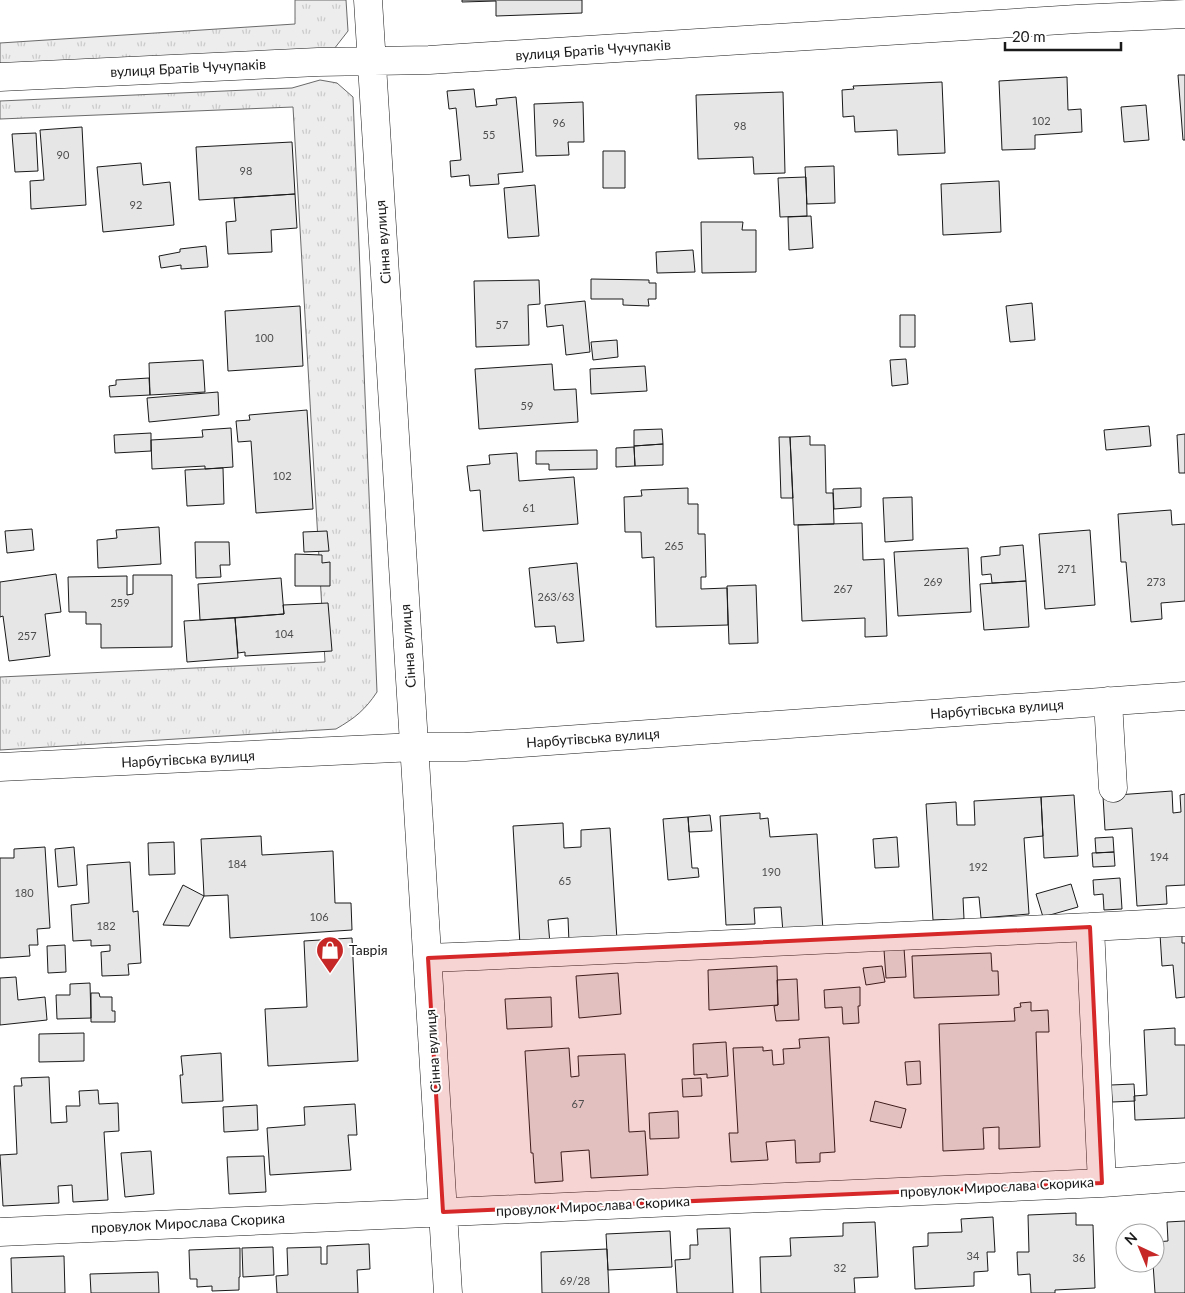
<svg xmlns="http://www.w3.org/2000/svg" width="1185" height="1293" viewBox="0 0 1185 1293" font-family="Lato,sans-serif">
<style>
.grass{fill:url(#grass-tufts);stroke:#6a6a6a}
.building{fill:#e6e6e6;stroke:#1a1a1a}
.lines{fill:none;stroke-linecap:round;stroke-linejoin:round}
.minor-casing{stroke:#1a1a1a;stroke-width:29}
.minor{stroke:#fff;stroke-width:28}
.marked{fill:#d62828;fill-opacity:0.2;stroke:#d62828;stroke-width:4;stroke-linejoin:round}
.labels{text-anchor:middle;stroke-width:4;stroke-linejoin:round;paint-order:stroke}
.number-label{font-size:11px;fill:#4d4d4d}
.street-label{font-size:14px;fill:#1a1a1a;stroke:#fff}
.poi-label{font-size:14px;fill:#1a1a1a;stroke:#fff;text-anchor:start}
</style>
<defs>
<pattern id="grass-tufts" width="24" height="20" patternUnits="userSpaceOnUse" patternTransform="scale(1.25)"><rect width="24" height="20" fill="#ededed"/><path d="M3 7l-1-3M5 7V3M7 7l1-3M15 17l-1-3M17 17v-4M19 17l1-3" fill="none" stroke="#cbcbcb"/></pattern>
</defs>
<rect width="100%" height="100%" fill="#fff"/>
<path class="grass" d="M295,0H346L348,31L334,49L0,66V43L295,24Z
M320,80L337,83L353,97L377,692C365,710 355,718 336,729L0,750V677L325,662L293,107L0,119V101L292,88Z"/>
<path class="building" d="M462,0H582V13L496,16V1L462,2Z
M1178,75H1185V140H1183Z
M1067,77L1068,110L1081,109L1082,132L1035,135V149L1002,150L999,81Z
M942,82L945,153L898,155L897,130L855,132L854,116L843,117L842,90L854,89L853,86Z
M474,89L476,107L497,105L496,99L516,97L523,172L498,174L499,184L470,186L469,175L451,177L450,161L461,160L456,108L449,109L447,91Z
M783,92L785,173L754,174L753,157L698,159L696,95Z
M583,102L584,142H568L569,155L536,156L534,104Z
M1146,105L1149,140L1124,142L1121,107Z
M82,127L86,205L31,209L30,181L44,180L40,130Z
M36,133L38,171L15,172L12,134Z
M292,142L295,194L199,200L196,147Z
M603,151H625V188H603Z
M141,163L143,185L170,182L174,225L103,232L97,167Z
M834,166L835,203L807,204L805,167Z
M806,177L807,216L780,217L778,178Z
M999,181L1001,232L943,235L941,184Z
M535,185L539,236L508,238L504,188Z
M295,194L297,228L271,230L272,252L228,254L226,222L236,221L234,198Z
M811,216L813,248L789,250L788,217Z
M701,222H743L742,230H756V272L702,273Z
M206,246L208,267L181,269V265L161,268L159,256L180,252V249Z
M693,250L695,272L657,273L656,252Z
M591,279L649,280V283H656V299H648L649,306L623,305V299H591Z
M539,280L540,304L528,305L529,345L476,347L474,281Z
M585,301L590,352L566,355L563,325L547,327L545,305Z
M1032,303L1035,340L1010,342L1006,306Z
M300,306L303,366L228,371L225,311Z
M900,315H915V347H900Z
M617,340L618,357L593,360L591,342Z
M906,359L908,384L892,386L890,360Z
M203,360L205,392L150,395L149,363Z
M552,364L554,390L576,389L578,422L479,429L475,369Z
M645,366L647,391L591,394L590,369Z
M149,378L150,395L110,397L109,386L116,385V380Z
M218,392L219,415L149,422L147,398Z
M307,410L313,509L256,513L251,441L238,442L236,421L250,420L249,415Z
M1149,426L1151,446L1106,450L1104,430Z
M231,428L233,467L205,469V466L152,469L151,440L203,437L202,430Z
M662,429L663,444L634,446V430Z
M151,433V451L115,453L114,435Z
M1185,434V473H1179L1177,435Z
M810,436V445H825L826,493H833L834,524L794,525L790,437Z
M779,437H790L793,498H781Z
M663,444V465L635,466L634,446Z
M634,447L635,466L616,467V448Z
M597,450V469L549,470V464H536V451Z
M517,453L519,481L574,477L578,524L483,531L480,490L470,491L467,466L490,464L489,455Z
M223,468L224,504L187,506L185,470Z
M688,488V504H698V534H705L706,577H701V589L727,588L728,625L656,627L654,557L642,558L641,532H625L624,497L642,496L641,490Z
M861,488V507L834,509L833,489Z
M912,497L913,540L885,542L883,498Z
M1171,510L1172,525L1185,524V601L1161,603L1162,619L1131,622L1126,562H1121L1118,514Z
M862,523L863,560L884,559L887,636L865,637V618L802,621L798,525Z
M159,527L161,564L98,568L97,540L117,538L116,530Z
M32,529L34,550L7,553L5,531Z
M1090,530L1095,605L1045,609L1039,534Z
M327,531L329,551L304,552L303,532Z
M195,542H229L230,565H220L221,577L196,578Z
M1023,545L1026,581L992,583L991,574L982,575L981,557L1000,555V547Z
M968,548L971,612L898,616L894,552Z
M295,554L322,555V563L330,562V586H295Z
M577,563L584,641L557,643L555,626L535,627L529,568Z
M56,574L61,612L45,614L50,656L9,661L3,616L0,617V582Z
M133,575H172V647L101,648V624H86V612H69L68,577L127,576V595L133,594Z
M281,578L284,614L200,620L198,584Z
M1026,581L1029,627L984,630L980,584Z
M756,585L758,643L729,644L727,586Z
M328,603L332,651L245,656V652L238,653L235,618L284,614L283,605Z
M235,618L238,658L187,662L184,621Z
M1172,791L1173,813L1181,812L1180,795L1185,794V885L1166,886L1167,904L1137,906L1132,828L1105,830L1103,796Z
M1074,795L1078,856L1044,858L1041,797Z
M1041,797L1043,836L1024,838L1029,914L981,918L979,897L963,898L964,919L933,920L926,804L956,802L957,825H975L974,801Z
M760,813V819L768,818L770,837L817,834L823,931L783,933L781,907L754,908L755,924L726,925L720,816Z
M710,815L712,831L689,832L688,817Z
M688,817L692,868H698L699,877L668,880L663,819Z
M563,823L564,848L581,847V830L610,828L617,940L569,943L568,918L548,920L550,944L520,945L513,826Z
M261,836L262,855L333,851L335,903H351L352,930L230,938L228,895L204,896L201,839Z
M897,837L899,867L875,868L873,839Z
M1113,837L1114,852L1096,853L1095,838Z
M174,842L175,874L149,875L148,843Z
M45,847L50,928L37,929L38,945H29L30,956L0,958V858H14V849Z
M74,847L77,885L58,887L55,849Z
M1114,852L1115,866L1093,867L1092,853Z
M130,862L133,912L138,911L141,963L128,964L129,975L102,976L101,952L110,951V945L91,946V940L73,941L71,905L89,903L87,865Z
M1120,878L1122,909L1104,910L1103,894L1094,895L1093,880Z
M1071,884L1078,907L1043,917L1036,894Z
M183,885L204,896L189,926L163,925Z
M1182,933V943H1185V997L1176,998L1173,965L1162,966L1160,934Z
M352,938L358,1061L268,1066L265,1009L307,1007L304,941Z
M65,945L66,972L48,973L47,946Z
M904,948L906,977L886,978L884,950Z
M991,953L992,971H998L999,995L914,998L912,956Z
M777,966L778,1005L709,1010L708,970Z
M882,966L885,982L866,985L863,968Z
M618,973L621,1014L579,1018L576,976Z
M16,977L18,1000L45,997L47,1020L0,1025V978Z
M797,979L799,1020L776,1021L774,1006L778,1005L777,980Z
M90,983L91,1018L57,1019L56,995H70V984Z
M860,987V1006H858L859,1023L843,1024L842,1007L825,1008L824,990Z
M91,993H99L100,997H112V1011H115V1022H91Z
M551,997L552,1027L507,1029L505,999Z
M1031,1002V1011L1048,1010L1049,1032H1036L1040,1147L999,1149V1127L983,1128L984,1149L943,1151L939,1024L1015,1021L1014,1008L1021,1007L1020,1003Z
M1175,1028V1045H1185V1118L1135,1120L1134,1096L1147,1095L1144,1030Z
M84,1033V1061L39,1062V1034Z
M829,1037L835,1152L820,1153V1162L796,1163L795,1140L766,1142L768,1160L731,1162L729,1133H738L733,1048L763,1047V1051L772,1050L773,1065L784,1064L783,1049L800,1048L799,1039Z
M726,1042L728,1076L707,1078V1074L694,1075L693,1044Z
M569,1048L571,1077L579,1076L578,1056L625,1054L629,1132L645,1131L648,1175L591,1178L589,1150L561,1152L563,1181L535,1183L533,1153H531L525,1051Z
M221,1053L223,1101L182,1103L180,1075H183L181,1056Z
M920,1061L921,1084L907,1085L905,1062Z
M49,1077L51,1123L67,1122L66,1106H80L79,1091L98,1090L99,1104L118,1103L119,1131L104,1132L108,1200L73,1202L72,1185L58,1186L59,1203L3,1206L0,1155L17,1154L14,1086H22L21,1078Z
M701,1078L702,1096L683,1097L682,1079Z
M1134,1084L1135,1101L1112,1102L1111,1085Z
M875,1101L906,1109L901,1128L870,1121Z
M355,1104L357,1135H348L351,1170L270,1175L267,1128L305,1125L304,1107Z
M257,1105L258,1130L224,1132L223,1107Z
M678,1111L679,1138L650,1139L649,1113Z
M151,1151L154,1194L125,1197L121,1153Z
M264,1156L266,1192L229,1194L227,1157Z
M1076,1213V1225H1093L1095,1288L1055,1290V1293H1031L1030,1274L1018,1275L1017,1252H1029L1028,1215Z
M993,1217L995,1252H987L988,1271L974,1272V1286L915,1289L913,1247L928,1246V1233L962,1232L961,1219Z
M1185,1221V1293H1155L1153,1263H1155V1242L1168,1241L1167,1222Z
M875,1222L878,1277L854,1278L855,1293H761L760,1257L791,1256L790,1238L843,1236V1223Z
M730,1228L733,1293H677L675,1260L690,1259V1245H698L697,1229Z
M670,1231L672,1267L608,1270L606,1234Z
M369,1244L370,1269L357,1270L358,1293H277L276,1276L288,1275L287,1248L321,1247V1264H327V1246Z
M273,1247L274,1275L243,1277L242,1248Z
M240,1248V1277H239V1290L212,1291V1286L197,1287V1279H190L189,1250Z
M607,1249L609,1293H542L541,1252Z
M64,1256L65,1293H12L11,1258Z
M158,1272L159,1293H91L90,1274Z"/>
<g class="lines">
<g class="minor-casing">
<path id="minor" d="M368,0L448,1293
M0,77L318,62L429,60L1077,19L1185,14
M1108,701L1113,788
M0,767L415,747H465L1185,696
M1090,927L1185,922
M428,958L478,956L1090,927L1102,1183
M0,1232L1102,1183L1185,1177"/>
</g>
<use href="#minor" class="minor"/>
</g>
<path class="marked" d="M1090,927L1102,1183L443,1212L428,958Z"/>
<defs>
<g id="shop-pin" transform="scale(1.4375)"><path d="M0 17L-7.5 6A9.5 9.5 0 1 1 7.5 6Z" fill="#c62828" stroke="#fff"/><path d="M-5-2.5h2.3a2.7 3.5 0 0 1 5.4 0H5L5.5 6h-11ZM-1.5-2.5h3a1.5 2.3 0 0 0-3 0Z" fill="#fff"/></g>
</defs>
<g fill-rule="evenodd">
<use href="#shop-pin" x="330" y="950"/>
</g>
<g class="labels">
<g class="number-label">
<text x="1041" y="125">102</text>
<text x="559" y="127">96</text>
<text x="740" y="130">98</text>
<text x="489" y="139">55</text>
<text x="63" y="159">90</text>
<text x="246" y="175">98</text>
<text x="136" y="209">92</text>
<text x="502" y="329">57</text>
<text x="264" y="342">100</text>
<text x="527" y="410">59</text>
<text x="282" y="480">102</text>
<text x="529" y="512">61</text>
<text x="674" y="550">265</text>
<text x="1067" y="573">271</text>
<text x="933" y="586">269</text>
<text x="1156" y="586">273</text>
<text x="843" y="593">267</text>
<text x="556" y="601">263/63</text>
<text x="120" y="607">259</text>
<text x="284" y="638">104</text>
<text x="27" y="640">257</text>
<text x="1159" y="861">194</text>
<text x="237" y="868">184</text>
<text x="978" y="871">192</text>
<text x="771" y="876">190</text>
<text x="565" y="885">65</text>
<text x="24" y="897">180</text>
<text x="319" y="921">106</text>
<text x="106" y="930">182</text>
<text x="578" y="1108">67</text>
<text x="973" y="1260">34</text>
<text x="1079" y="1262">36</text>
<text x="840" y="1272">32</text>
<text x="575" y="1285">69/28</text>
</g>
<g class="street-label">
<text transform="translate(593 50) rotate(-4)" y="5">вулиця Братів Чучупаків</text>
<text transform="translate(188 68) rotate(-3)" y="5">вулиця Братів Чучупаків</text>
<text transform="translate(383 242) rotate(-94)" y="5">Сінна вулиця</text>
<text transform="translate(408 646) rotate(-94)" y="5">Сінна вулиця</text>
<text transform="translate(997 709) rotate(-4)" y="5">Нарбутівська вулиця</text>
<text transform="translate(593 738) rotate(-4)" y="5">Нарбутівська вулиця</text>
<text transform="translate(188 759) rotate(-3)" y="5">Нарбутівська вулиця</text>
<text transform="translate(433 1051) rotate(-94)" y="5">Сінна вулиця</text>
<text transform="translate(997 1187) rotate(-3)" y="5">провулок Мирослава Скорика</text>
<text transform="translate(593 1206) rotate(-3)" y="5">провулок Мирослава Скорика</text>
<text transform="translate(188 1223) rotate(-3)" y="5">провулок Мирослава Скорика</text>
</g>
<g class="poi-label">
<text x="349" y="955">Таврія</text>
</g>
</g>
<g transform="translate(1140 1248) rotate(316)"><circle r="24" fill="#ffffff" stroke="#a3a3a3"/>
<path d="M0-4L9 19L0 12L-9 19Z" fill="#c62828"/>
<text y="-8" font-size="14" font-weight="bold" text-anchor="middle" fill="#1a1a1a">N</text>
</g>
<path d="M1005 42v8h116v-8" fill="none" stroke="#1a1a1a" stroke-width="2.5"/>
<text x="1012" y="42" font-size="15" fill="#1a1a1a" stroke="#ffffff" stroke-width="4" paint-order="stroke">20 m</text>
</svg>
